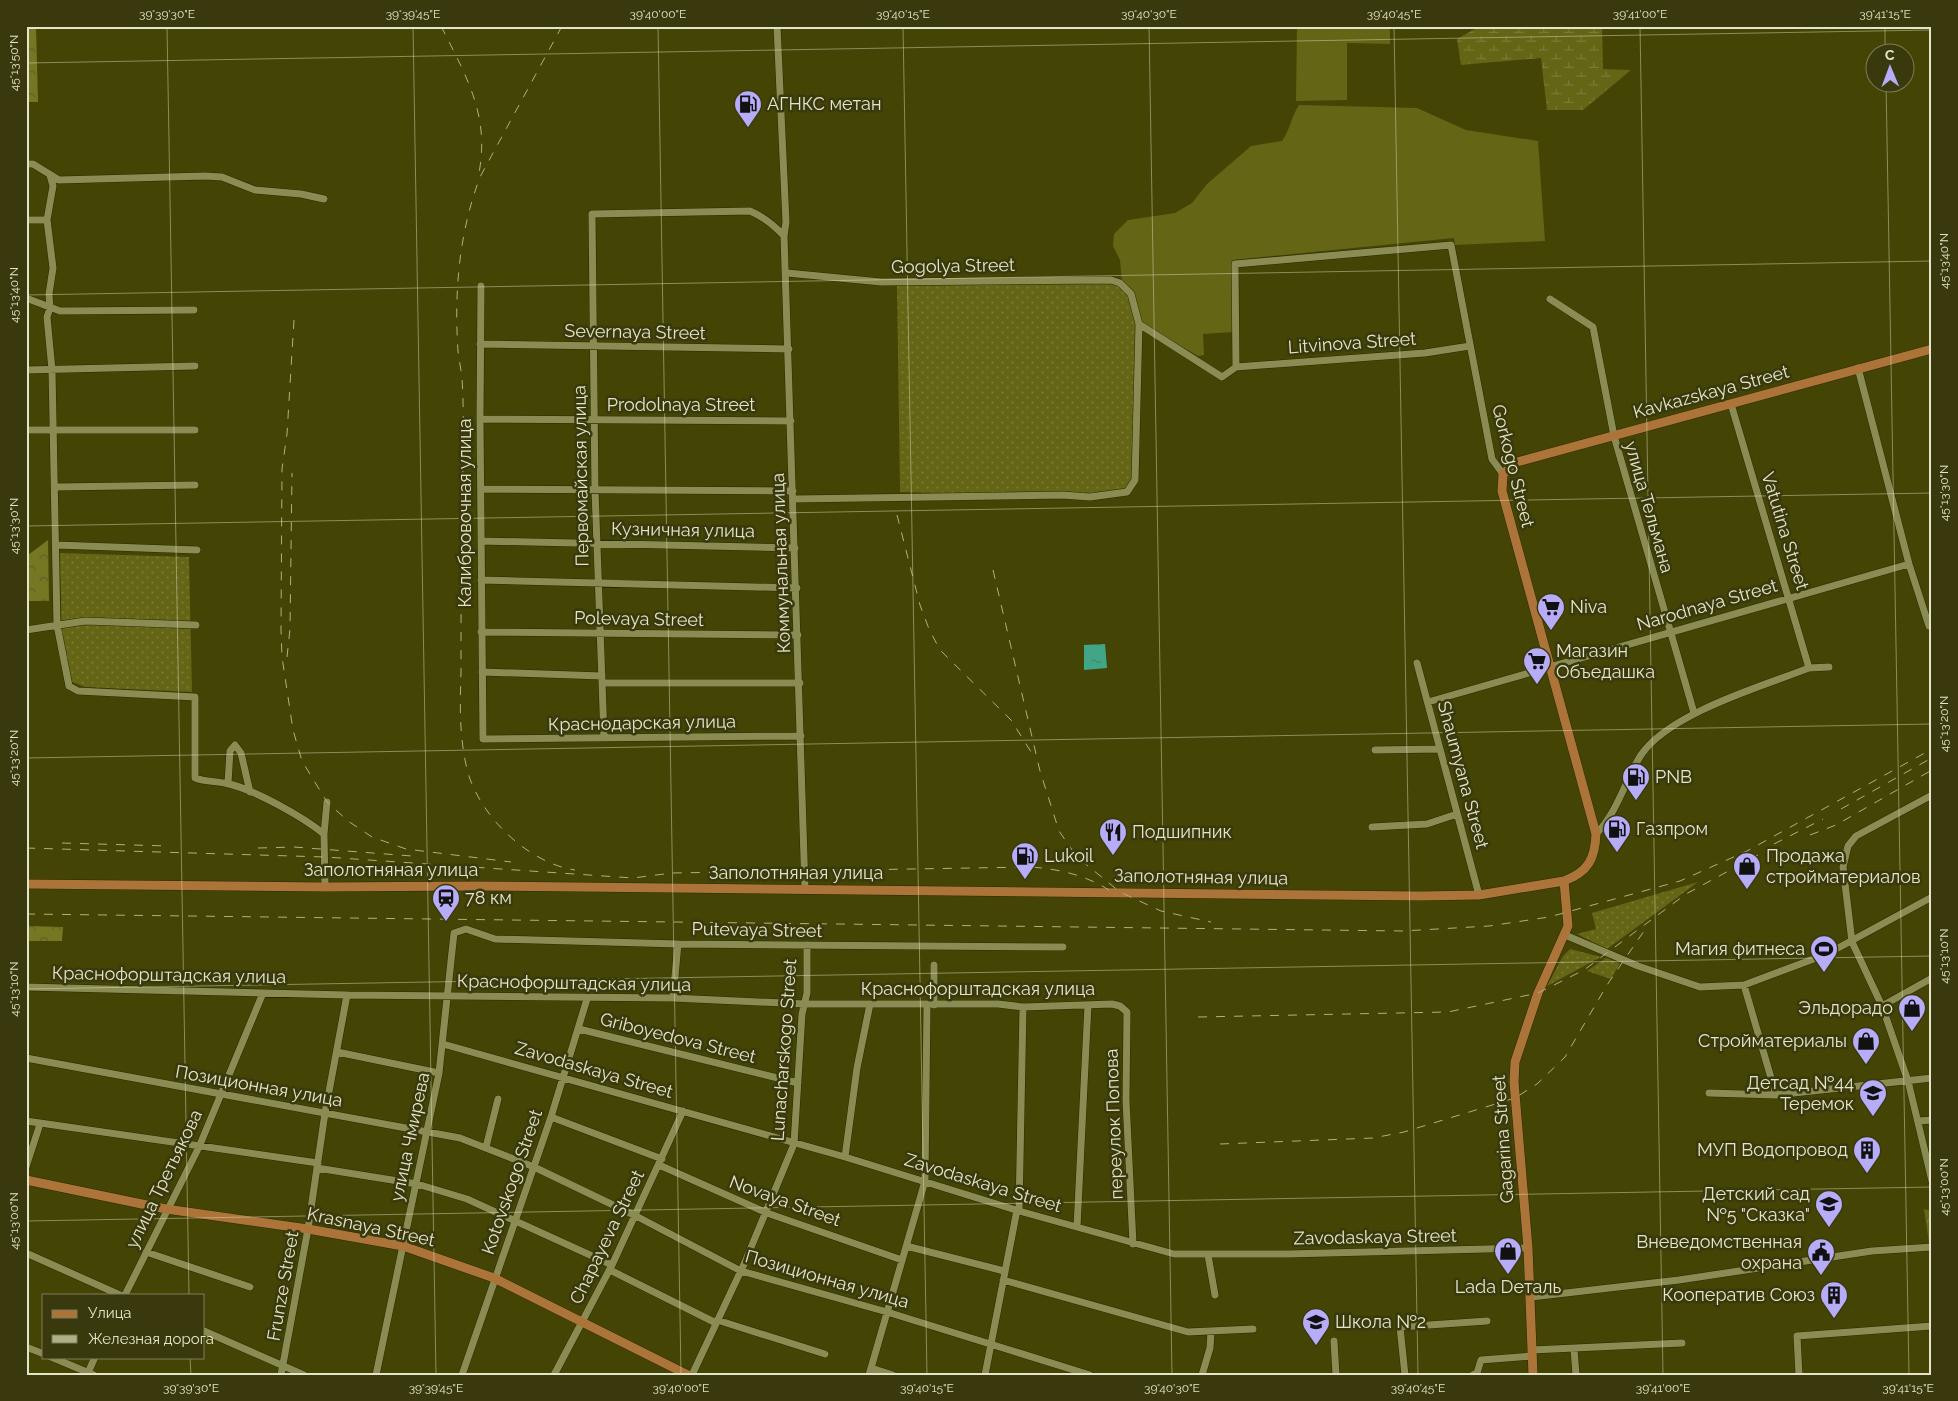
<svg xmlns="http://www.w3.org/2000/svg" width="1958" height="1401" viewBox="0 0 1958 1401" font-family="Raleway,sans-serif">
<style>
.grass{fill:url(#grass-dots)}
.forest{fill:url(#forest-crowns)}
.wetland{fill:url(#wetland-marsh)}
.park{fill:url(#park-crowns)}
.garden{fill:#646515}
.water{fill:url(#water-ripples)}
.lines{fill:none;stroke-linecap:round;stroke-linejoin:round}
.minor-casing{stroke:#2a2a00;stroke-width:8}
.major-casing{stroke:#2a2a00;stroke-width:10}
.minor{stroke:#8b8c53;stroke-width:7}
.major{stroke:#ac7439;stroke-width:9}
.rail{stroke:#afaf87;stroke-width:1;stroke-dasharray:9 9;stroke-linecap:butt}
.ticks{fill:none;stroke:#e4e5c8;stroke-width:1;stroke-opacity:0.45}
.labels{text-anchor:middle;stroke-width:5;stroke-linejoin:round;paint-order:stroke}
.poi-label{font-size:18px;fill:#e4e5c8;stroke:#39390d;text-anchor:start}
.street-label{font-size:18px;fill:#e4e5c8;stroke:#39390d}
.neatline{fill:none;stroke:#e4e5c8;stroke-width:2}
.ticks-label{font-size:12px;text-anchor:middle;fill:#e4e5c8}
</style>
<defs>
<pattern id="grass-dots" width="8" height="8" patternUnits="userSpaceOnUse" patternTransform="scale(1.25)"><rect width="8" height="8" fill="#646515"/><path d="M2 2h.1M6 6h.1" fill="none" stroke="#7a7b36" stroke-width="1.8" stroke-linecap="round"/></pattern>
<pattern id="forest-crowns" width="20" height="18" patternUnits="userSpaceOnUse" patternTransform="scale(1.25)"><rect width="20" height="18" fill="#767722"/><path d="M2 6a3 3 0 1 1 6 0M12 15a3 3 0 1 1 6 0" fill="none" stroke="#60602e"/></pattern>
<pattern id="wetland-marsh" width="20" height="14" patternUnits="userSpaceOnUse" patternTransform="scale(1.25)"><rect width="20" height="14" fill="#646515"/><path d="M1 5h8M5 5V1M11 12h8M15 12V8" fill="none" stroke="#7a7b36"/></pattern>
<pattern id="park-crowns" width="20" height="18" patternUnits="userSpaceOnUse" patternTransform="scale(1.25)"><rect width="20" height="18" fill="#646515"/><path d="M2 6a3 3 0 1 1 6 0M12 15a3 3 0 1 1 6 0" fill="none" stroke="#7a7b36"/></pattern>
<pattern id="water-ripples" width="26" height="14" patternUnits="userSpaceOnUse" patternTransform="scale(1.25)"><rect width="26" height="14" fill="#40a687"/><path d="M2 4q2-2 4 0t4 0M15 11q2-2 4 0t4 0" fill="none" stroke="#418970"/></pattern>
</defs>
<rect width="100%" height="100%" fill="#444405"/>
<path class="grass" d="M1111,280L1131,294L1136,310L1135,480L1127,492L1062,495L900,492L897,285Z
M60,553L189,557L192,692L85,687L70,681L62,644Z
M1698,882L1607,949L1577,934L1596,929L1592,913Z
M1570,949L1601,957L1547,986L1563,956Z
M1606,958L1620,963L1611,979L1587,971Z"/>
<path class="forest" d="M26,26H36L38,102H26Z
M48,540L49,601H29L28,555Z
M26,926L63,927L62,941H26Z"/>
<path class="wetland" d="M1480,26H1602L1603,69L1631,70L1583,110H1547L1541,58L1461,65L1457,39Z"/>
<path class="park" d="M1924,1209L1932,1211V1243H1929Z"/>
<path class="garden" d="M1297,26H1390V44L1347,43V100L1296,101Z
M1299,105L1417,108L1466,130L1538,141L1545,241L1455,245L1454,238L1233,260V332L1203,334L1204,355L1198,356L1137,321V309L1122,283L1120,260L1113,246L1114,234L1128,220L1175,213L1192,203L1207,184L1251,146L1282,141C1290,130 1291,117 1299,105Z"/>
<path class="water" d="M1105,644L1107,668L1084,670V645Z"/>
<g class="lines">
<g class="minor-casing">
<path id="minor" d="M777,26L786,222L784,236L805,889
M26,164H33L59,180L205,176L222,177L255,190L301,194L324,199
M50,175L53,186L47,220L53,268L49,294L50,308L47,317L52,370L57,625L69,686L78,691L195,697V778C206,782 217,781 229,784C255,790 303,817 324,834L325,887
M26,220H47
M787,273L881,282L1111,280L1120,283L1131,294L1139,324L1135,480L1127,492L1090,497L1062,495L794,499
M481,286L480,419L483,739L801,736
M26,298L60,311L194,310
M1550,299L1593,327L1614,436L1694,713
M1139,324L1222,377L1236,367
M480,344L789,349
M1236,367L1235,264L1451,245L1492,459L1503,474
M1236,367L1425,353L1470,346
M1858,368L1909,564L1929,626L1932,625
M26,370L195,366
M1731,404L1809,668
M480,419L791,421
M26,430H195
M56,487L195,485
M481,489L793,491
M481,541L795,548
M56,545L197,550
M481,580L797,588
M26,630L85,621L196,625
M481,632L798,635
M1417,663L1479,895
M482,672L602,676
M602,683H800
M1428,702L1909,564
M604,737L595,490L592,214L750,211C764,217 774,225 784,236
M1375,750L1440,749
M228,783L230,751L235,745L241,753L250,792
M1932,795L1856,836L1848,846L1843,867L1852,942L1882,1006L1908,1081L1932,1181
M1372,827L1427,824L1457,814
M324,834L327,802
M1596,834C1618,812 1625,780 1641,755C1669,713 1763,686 1809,668L1829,667
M1565,935L1638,966L1700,987L1744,985L1827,954L1932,897
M1744,985L1776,1095
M26,987L347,995L673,998L805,1004H998L1023,1007L1112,1004L1120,1006L1127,1012L1126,1100L1133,1244
M673,998L678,944
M934,1005V965
M1882,1006L1932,978
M579,1029L798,1083
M443,1044L845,1157L1019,1211L1174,1254H1288L1528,1248
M337,1052L439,1073
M26,1058L460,1138L534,1167L636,1216L741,1271L887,1312L1090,1375
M1709,1093L1776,1095L1932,1078
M551,1117L662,1159
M26,1121L318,1163
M1919,1121L1932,1120
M486,1147L498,1099
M845,1157L857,1068L870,1004
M659,1165L767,1213L902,1260
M26,1167L40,1124
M317,1168L417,1184L467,1199L612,1265
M1019,1211L1023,1007
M1077,1227L1088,1005
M906,1246L1004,1271
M146,1252L250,1287
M26,1253L120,1295
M1208,1255L1215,1295
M610,1270L716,1323
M1003,1280L1188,1332L1253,1329
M125,1295L199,1147L263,993
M1531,1297L1679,1280L1872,1251L1932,1247
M717,1320L825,1354
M204,1331L304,1375
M1334,1341L1336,1375
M26,1347L44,1354
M1574,1349L1576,1375
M1532,1350L1682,1343
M51,1357L94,1375
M871,1368L893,1375
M87,1375L95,1357
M281,1375L308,1229L325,1113L347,995
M376,1375L439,1073L454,933L466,929L495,939L678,944L1063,947
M462,1375L551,1117L587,999
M554,1375L612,1265L683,1111
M692,1375L745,1262L794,1144L802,1014L807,993V945
M869,1375L925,1181L927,1005
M985,1375L1017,1210
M1202,1375L1210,1348L1211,1331
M1405,1375L1400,1327L1487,1321
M1473,1375L1477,1373L1481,1360L1532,1356
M1799,1375L1797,1336L1932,1326"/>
</g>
<g class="major-casing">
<path id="major" d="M26,884L325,887L475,886L1421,896L1479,895L1564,881C1588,872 1595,859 1596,834L1502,491L1503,474L1517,462L1932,349
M26,1180L166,1209L308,1229L403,1246L494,1278L688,1375
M1533,1375L1528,1248L1514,1082L1515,1062L1538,993L1568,926L1564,881"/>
</g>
<use href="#minor" class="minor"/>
<use href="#major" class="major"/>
<path class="rail" d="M441,26C466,76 490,115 479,173
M562,26L480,177C459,233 454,292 458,351C459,360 461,369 462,378C465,426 462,476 462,525C461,574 461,623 461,672C460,706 459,739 468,773C481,817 528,863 575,870
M294,320L287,434L282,469L281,629L282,657L293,730L302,761L327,802L348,821L372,837L406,849L511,862
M897,515L920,605L929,629L940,650L1011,720L1033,755
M993,570L1040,771L1059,831L1077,857L1120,892L1161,911L1211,922
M287,657L290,629L292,473
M1841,809L1928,760
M1810,835L1836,825L1932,770
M62,843L169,846
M1774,844L1823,819
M26,848L325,857L633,878L672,873L1031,867C1059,869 1085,875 1109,890
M258,848L294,847L412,856
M26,914L1403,931L1489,926L1549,917L1680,881L1747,851L1932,749
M1198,1017L1448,1012L1538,993L1584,970L1686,894L1758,855
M1220,1144L1373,1138L1404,1132L1515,1098L1537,1084L1565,1057L1607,985L1644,931"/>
</g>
<path class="ticks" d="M167,26L189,1295M413,26L436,1375M658,26L681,1375M903,26L927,1375M1149,26L1172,1375M1394,26L1418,1375M1640,26L1663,1375M1885,26V52M26,63L1932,30M1886,82L1909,1375M26,295L1932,261M26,526L1932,493M26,758L1932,724M26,989L1932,956M26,1221L1932,1187M190,1357L191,1375"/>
<defs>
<g id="fuel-pin" transform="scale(1.4375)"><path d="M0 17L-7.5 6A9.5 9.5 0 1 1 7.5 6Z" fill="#b6acf8" stroke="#39390d"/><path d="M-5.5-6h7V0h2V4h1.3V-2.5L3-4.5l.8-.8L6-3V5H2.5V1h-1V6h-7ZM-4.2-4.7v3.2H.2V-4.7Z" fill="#111"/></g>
<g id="supermarket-pin" transform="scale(1.4375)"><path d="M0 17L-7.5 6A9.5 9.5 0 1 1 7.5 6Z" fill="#b6acf8" stroke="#39390d"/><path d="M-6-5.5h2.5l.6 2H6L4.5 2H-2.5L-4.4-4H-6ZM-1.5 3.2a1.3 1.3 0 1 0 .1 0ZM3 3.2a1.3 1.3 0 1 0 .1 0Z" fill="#111"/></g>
<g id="restaurant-pin" transform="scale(1.4375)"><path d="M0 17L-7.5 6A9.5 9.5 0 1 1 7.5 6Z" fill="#b6acf8" stroke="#39390d"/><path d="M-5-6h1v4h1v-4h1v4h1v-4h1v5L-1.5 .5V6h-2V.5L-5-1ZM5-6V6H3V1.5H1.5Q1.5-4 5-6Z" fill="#111"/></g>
<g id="shop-pin" transform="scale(1.4375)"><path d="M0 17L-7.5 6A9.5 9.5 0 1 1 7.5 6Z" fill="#b6acf8" stroke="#39390d"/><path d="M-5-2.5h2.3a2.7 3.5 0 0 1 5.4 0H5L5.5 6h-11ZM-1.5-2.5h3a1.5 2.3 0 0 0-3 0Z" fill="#111"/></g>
<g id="station-pin" transform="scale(1.4375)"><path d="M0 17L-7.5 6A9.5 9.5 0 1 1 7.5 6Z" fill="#b6acf8" stroke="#39390d"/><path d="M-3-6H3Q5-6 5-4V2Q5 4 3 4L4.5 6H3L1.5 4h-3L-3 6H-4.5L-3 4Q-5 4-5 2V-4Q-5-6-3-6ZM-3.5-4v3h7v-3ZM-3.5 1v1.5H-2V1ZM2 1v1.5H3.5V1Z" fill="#111"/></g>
<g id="stadium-pin" transform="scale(1.4375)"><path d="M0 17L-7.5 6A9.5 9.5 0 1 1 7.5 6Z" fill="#b6acf8" stroke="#39390d"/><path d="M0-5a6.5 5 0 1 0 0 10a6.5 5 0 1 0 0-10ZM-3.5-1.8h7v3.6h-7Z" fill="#111"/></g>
<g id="school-pin" transform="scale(1.4375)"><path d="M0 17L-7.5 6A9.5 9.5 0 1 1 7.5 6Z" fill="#b6acf8" stroke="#39390d"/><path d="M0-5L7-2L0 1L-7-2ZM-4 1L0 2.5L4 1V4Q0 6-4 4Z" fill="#111"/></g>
<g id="building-pin" transform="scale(1.4375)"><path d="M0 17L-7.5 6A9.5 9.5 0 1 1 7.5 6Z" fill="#b6acf8" stroke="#39390d"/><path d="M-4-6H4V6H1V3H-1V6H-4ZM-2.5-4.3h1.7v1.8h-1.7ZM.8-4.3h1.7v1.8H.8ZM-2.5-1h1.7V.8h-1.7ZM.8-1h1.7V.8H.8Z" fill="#111"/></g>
<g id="civic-pin" transform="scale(1.4375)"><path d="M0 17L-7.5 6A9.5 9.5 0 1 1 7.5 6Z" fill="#b6acf8" stroke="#39390d"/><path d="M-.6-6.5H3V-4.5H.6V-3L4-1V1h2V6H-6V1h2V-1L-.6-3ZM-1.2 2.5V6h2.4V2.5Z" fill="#111"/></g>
</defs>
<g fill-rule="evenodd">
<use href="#fuel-pin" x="748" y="104"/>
<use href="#supermarket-pin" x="1551" y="607"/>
<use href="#supermarket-pin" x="1537" y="661"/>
<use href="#fuel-pin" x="1636" y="777"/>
<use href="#fuel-pin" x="1617" y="829"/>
<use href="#restaurant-pin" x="1113" y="832"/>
<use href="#fuel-pin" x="1025" y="856"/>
<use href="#shop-pin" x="1747" y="866"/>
<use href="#station-pin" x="446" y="898"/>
<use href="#stadium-pin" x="1824" y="949"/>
<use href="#shop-pin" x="1912" y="1008"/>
<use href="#shop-pin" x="1866" y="1041"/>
<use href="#school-pin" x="1873" y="1093"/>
<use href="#building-pin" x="1867" y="1150"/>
<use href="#school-pin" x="1829" y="1204"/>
<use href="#shop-pin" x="1508" y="1251"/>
<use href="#civic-pin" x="1821" y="1252"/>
<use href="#building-pin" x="1834" y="1295"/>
<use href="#school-pin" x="1316" y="1322"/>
</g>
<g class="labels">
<g class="poi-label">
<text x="767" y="110">АГНКС метан</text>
<text x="1570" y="613">Niva</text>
<text x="1556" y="657">Магазин<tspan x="1556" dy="21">Объедашка</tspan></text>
<text x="1655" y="783">PNB</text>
<text x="1636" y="835">Газпром</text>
<text x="1132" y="838">Подшипник</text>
<text x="1044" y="862">Lukoil</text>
<text x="1766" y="862">Продажа<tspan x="1766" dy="21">стройматериалов</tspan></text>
<text x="465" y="904">78 км</text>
<text x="1805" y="955" text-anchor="end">Магия фитнеса</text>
<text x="1893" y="1014" text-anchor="end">Эльдорадо</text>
<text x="1847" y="1047" text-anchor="end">Стройматериалы</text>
<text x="1854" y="1089" text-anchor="end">Детсад №44<tspan x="1854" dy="21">Теремок</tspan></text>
<text x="1848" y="1156" text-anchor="end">МУП Водопровод</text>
<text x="1810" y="1200" text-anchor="end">Детский сад<tspan x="1810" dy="21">№5 "Сказка"</tspan></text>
<text x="1802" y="1248" text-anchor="end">Вневедомственная<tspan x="1802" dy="21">охрана</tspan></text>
<text x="1508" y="1293" text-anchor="middle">Lada Dеталь</text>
<text x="1815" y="1301" text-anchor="end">Кооператив Союз</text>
<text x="1335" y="1328">Школа №2</text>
</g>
<g class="street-label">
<text transform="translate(953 266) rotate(-1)" y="6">Gogolya Street</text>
<text transform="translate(635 332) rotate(1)" y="6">Severnaya Street</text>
<text transform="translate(1352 343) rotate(-4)" y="6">Litvinova Street</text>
<text transform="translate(1711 392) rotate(-15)" y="6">Kavkazskaya Street</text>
<text x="681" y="411">Prodolnaya Street</text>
<text transform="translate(1513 466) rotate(76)" y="6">Gorkogo Street</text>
<text transform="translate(581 476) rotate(-91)" y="6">Первомайская улица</text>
<text transform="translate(1649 507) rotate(74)" y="6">улица Тельмана</text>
<text transform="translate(465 513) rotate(-90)" y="6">Калибровочная улица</text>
<text transform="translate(683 530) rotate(1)" y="6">Кузничная улица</text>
<text transform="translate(1785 531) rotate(73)" y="6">Vatutina Street</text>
<text transform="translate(781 563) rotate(-92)" y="6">Коммунальная улица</text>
<text transform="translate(1707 605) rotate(-16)" y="6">Narodnaya Street</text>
<text transform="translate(639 619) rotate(1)" y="6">Polevaya Street</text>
<text transform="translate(642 723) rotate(-1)" y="6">Краснодарская улица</text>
<text transform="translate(1463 775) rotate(75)" y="6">Shaumyana Street</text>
<text x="391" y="876">Заполотняная улица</text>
<text x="796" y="879">Заполотняная улица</text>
<text transform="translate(1201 877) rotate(1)" y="6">Заполотняная улица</text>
<text transform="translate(757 930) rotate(1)" y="6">Putevaya Street</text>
<text transform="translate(169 975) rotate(1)" y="6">Краснофорштадская улица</text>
<text transform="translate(574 983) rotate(1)" y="6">Краснофорштадская улица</text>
<text x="978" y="995">Краснофорштадская улица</text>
<text transform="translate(678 1038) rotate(14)" y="6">Griboyedova Street</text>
<text transform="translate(784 1050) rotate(-86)" y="6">Lunacharskogo Street</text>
<text transform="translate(594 1070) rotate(16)" y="6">Zavodaskaya Street</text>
<text transform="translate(259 1086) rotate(10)" y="6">Позиционная улица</text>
<text transform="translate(1114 1124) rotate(-92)" y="6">переулок Попова</text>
<text transform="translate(410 1137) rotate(-78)" y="6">улица Чмирева</text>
<text transform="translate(1503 1139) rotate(-94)" y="6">Gagarina Street</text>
<text transform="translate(164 1179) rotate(-64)" y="6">улица Третьякова</text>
<text transform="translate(512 1182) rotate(-71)" y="6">Kotovskogo Street</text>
<text transform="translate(983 1183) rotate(17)" y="6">Zavodaskaya Street</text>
<text transform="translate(785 1201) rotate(20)" y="6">Novaya Street</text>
<text transform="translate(371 1227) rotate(12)" y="6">Krasnaya Street</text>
<text transform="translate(607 1237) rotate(-64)" y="6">Chapayeva Street</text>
<text transform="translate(1375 1237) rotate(-1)" y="6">Zavodaskaya Street</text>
<text transform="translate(827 1279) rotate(16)" y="6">Позиционная улица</text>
<text transform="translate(283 1286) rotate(-80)" y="6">Frunze Street</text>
</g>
</g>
<rect width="1958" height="1401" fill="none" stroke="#39390d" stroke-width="55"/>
<rect x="42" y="1294" width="162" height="65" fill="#39390d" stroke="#7d7e58"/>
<rect x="52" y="1310" width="25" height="8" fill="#ac7439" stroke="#7d7e58"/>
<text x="88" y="1318" font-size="15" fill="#e4e5c8">Улица</text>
<rect x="52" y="1335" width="25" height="8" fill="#afaf87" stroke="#7d7e58"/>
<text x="88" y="1344" font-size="15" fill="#e4e5c8">Железная дорога</text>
<g transform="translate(1890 68) rotate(359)"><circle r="24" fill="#39390d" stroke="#7d7e58"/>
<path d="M0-4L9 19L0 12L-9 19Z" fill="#b6acf8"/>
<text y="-8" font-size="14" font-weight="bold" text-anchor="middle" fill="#e4e5c8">С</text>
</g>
<rect x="28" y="28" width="1902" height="1346" class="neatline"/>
<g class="ticks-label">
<text x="167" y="18">39°39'30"E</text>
<text x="413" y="18">39°39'45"E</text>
<text x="658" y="18">39°40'00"E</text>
<text x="903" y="18">39°40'15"E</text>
<text x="1149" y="18">39°40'30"E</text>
<text x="1394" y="18">39°40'45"E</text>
<text x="1640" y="18">39°41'00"E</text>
<text x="1885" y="18">39°41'15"E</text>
<text transform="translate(14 63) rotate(-90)" y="4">45°13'50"N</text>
<text transform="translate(1944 261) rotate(-90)" y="4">45°13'40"N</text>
<text transform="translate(14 295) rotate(-90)" y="4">45°13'40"N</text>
<text transform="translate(1944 493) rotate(-90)" y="4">45°13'30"N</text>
<text transform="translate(14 526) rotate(-90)" y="4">45°13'30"N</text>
<text transform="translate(1944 724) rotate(-90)" y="4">45°13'20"N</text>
<text transform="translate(14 758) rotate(-90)" y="4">45°13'20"N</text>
<text transform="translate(1944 956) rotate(-90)" y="4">45°13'10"N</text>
<text transform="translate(14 989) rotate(-90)" y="4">45°13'10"N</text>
<text transform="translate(1944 1187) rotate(-90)" y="4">45°13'00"N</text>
<text transform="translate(14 1221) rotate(-90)" y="4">45°13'00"N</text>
<text x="191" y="1392">39°39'30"E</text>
<text x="436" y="1392">39°39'45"E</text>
<text x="681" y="1392">39°40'00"E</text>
<text x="927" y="1392">39°40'15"E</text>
<text x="1172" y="1392">39°40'30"E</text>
<text x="1418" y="1392">39°40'45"E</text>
<text x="1663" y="1392">39°41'00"E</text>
<text x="1908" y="1392">39°41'15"E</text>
</g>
</svg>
